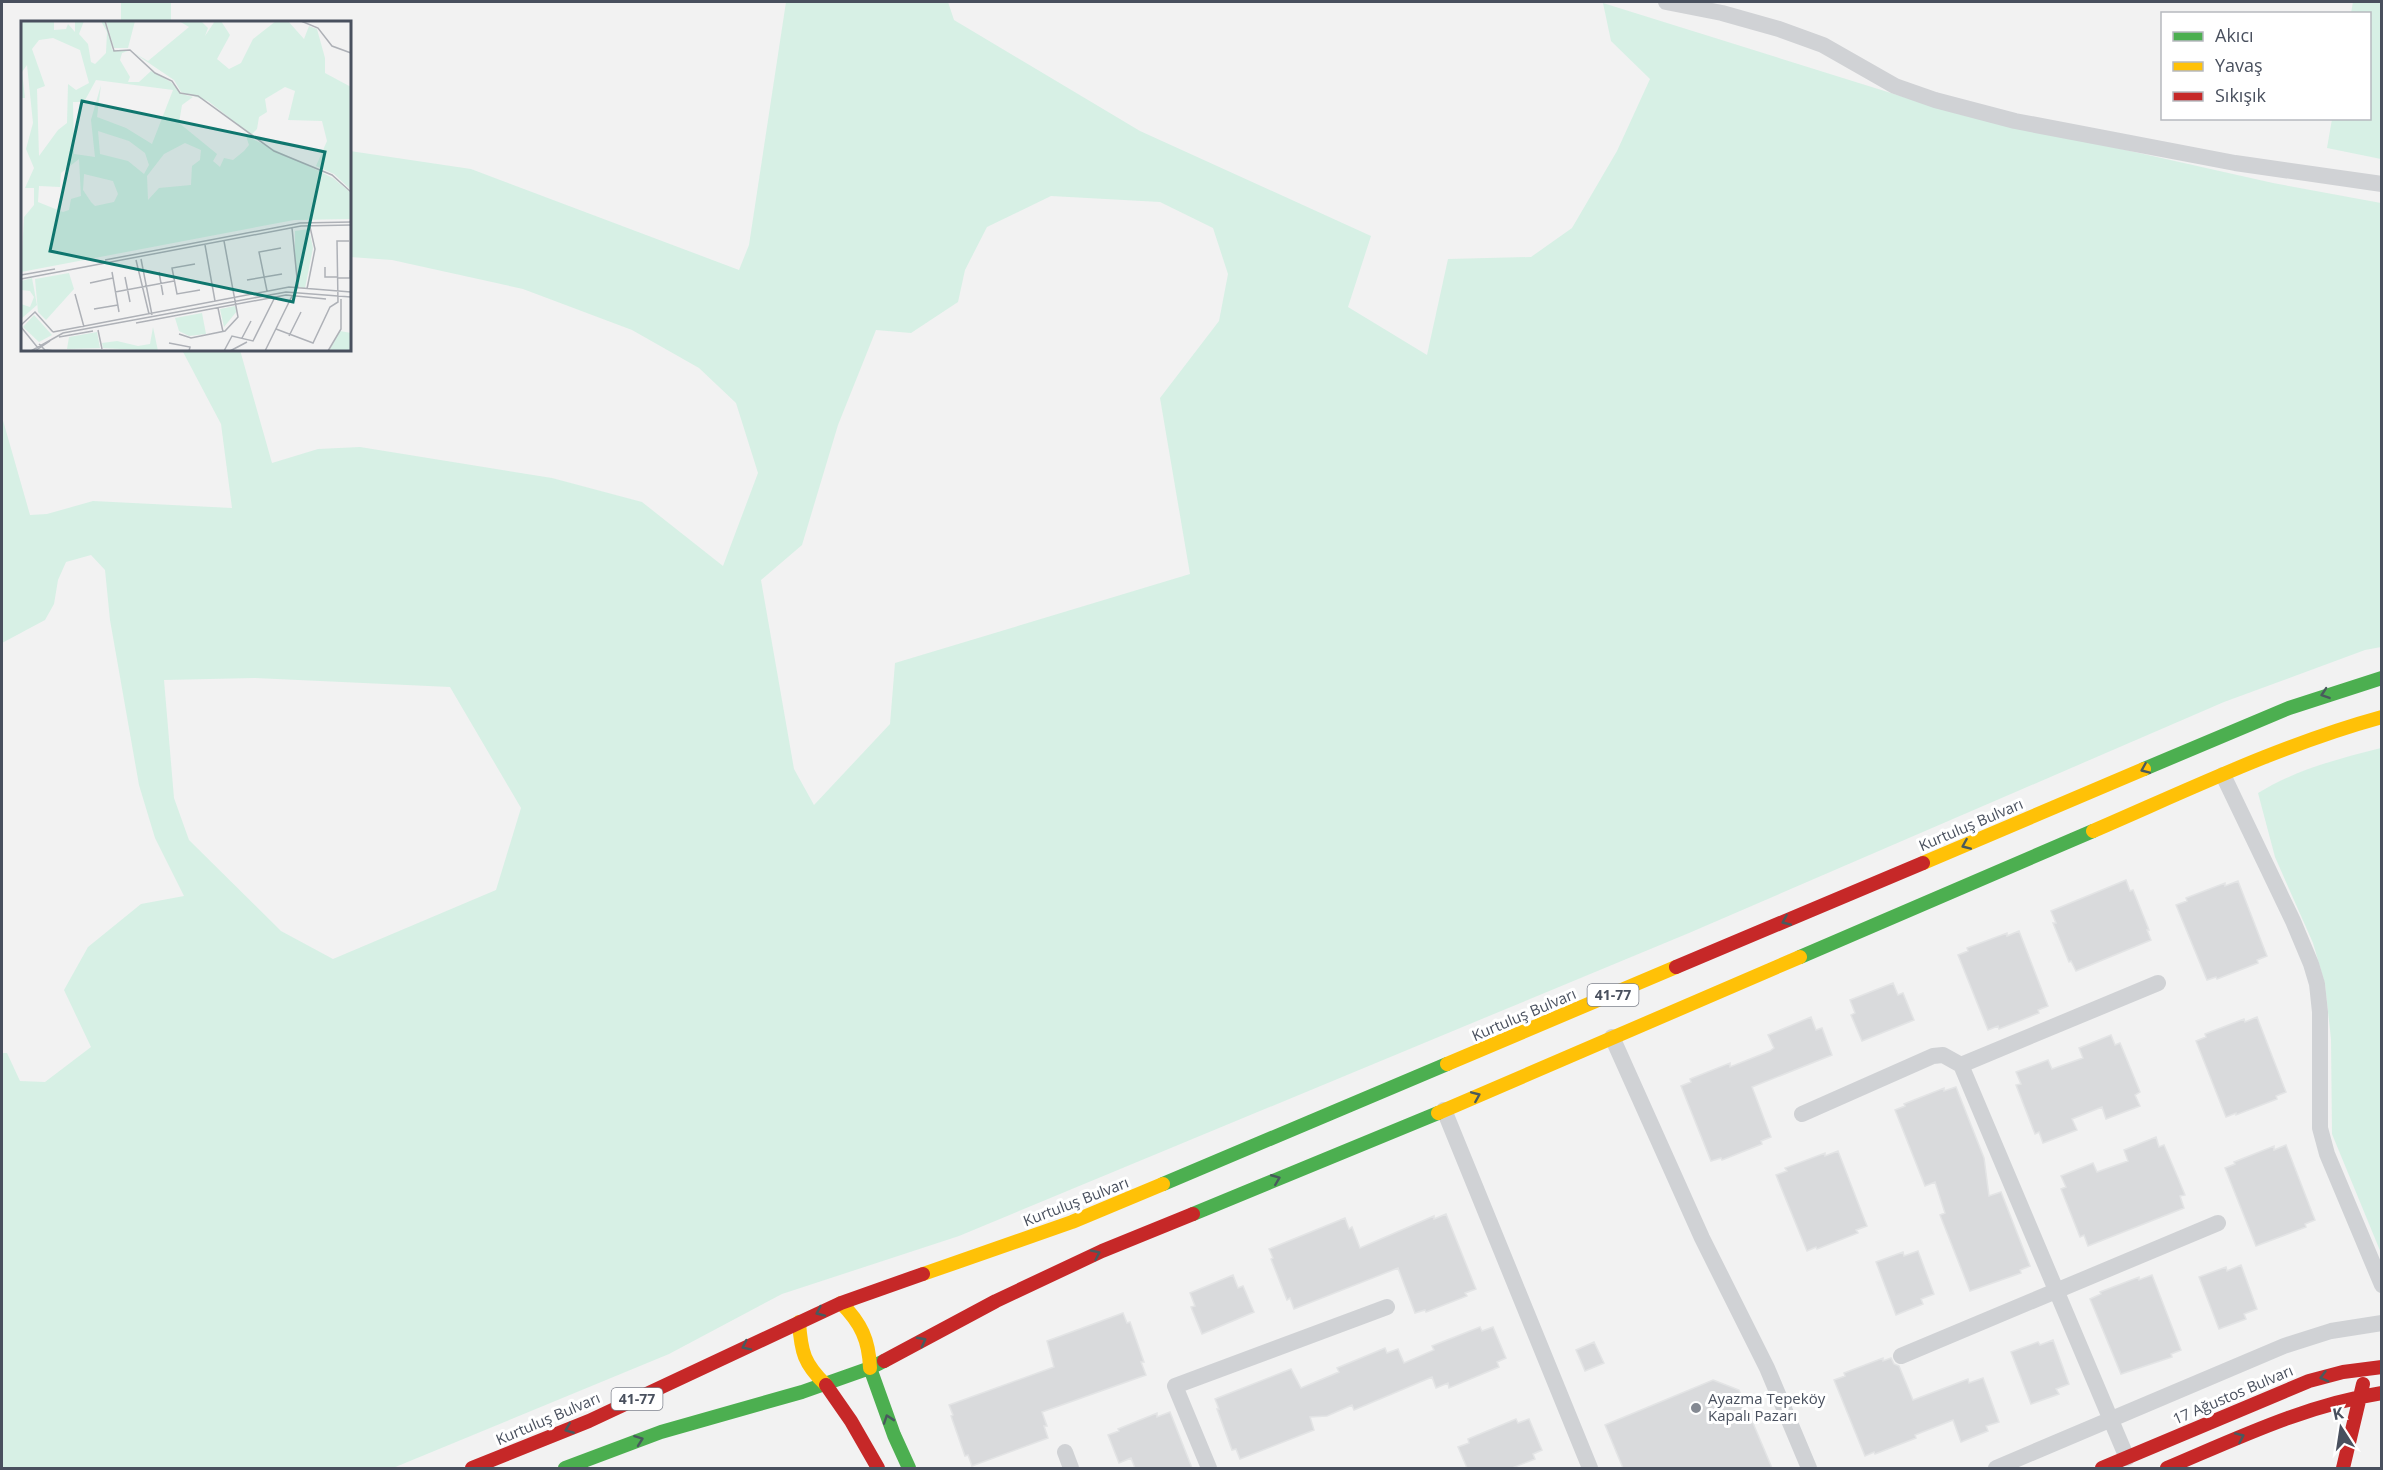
<svg xmlns="http://www.w3.org/2000/svg" width="2383" height="1470" viewBox="0 0 2383 1470" font-family="'Open Sans',sans-serif">
<style>
.green{fill:#d7f0e5;fill-rule:evenodd}
.building{fill:#d9dadc;stroke:#e3e4e5;stroke-width:1.5}
.lines{fill:none;stroke-linecap:round;stroke-linejoin:round}
.street{stroke:#d0d2d5;stroke-width:16}
.fast{stroke:#4caf50;stroke-width:14}
.slow{stroke:#ffc107;stroke-width:14}
.jam{stroke:#c62828;stroke-width:14}
.oneway{stroke:#495a5d}
.poi-dot{fill:#848992;stroke:#fff;stroke-width:2}
.labels{text-anchor:middle;stroke-width:6;stroke-linejoin:round;paint-order:stroke}
.shield{fill:#fff;stroke:#80848e;stroke-width:1.5}
.shield-label{font-size:14px;font-weight:bold;fill:#49505e}
.street-label{font-size:15px;fill:#49505e;stroke:#fff}
.poi-label{font-size:15px;fill:#49505e;stroke:#fff;text-anchor:start}
.inset-road{fill:none;stroke:#aeb1b7;stroke-width:1.5}
.view{fill:#0f766e;fill-opacity:0.15;stroke:#0f766e;stroke-width:3}
.inset-edge{fill:none;stroke:#49505e;stroke-width:3}
</style>
<rect width="100%" height="100%" fill="#f2f2f2"/>
<path class="green" d="M121,2H171V22H121Z
M786,2H948L954,20L1140,131L1371,236L1348,307L1427,355L1448,259L1531,257L1572,228L1617,151L1650,79L1611,41L1603,3L1939,108L2273,183L2381,203V647L2365,650L2224,702L1689,933L959,1236L782,1294L669,1354L393,1468H2V1053H7L20,1081L45,1082L91,1047L64,990L88,947L141,904L184,896L155,838L139,785L110,620L105,570L91,555L66,562L58,580L54,604L45,620L2,643V417L30,515L47,514L93,501L232,508L221,424L182,350H240L272,463L318,449L360,447L552,478L642,502L723,566L758,473L736,403L699,368L632,330L523,289L392,260L350,257V151L471,169L739,270L749,245ZM1051,196L1160,202L1213,228L1228,274L1219,321L1160,398L1190,574L895,663L890,724L814,805L794,769L761,580L802,545L838,425L876,330L911,333L958,302L965,270L987,227ZM255,678L450,687L521,808L496,890L333,959L281,931L189,840L174,798L164,680Z
M2353,2H2381V159L2327,148L2332,119L2370,118V14L2351,13Z
M2381,748V1253L2332,1134L2331,1039L2325,984L2313,943L2275,857L2258,793C2297,769 2338,759 2381,748Z"/>
<path class="building" d="M2126,880L2130,891L2133,890L2149,930H2147L2151,940L2076,971L2071,961L2069,962L2053,923H2056L2051,911Z
M2238,881L2267,956L2257,960L2258,963L2217,979L2216,977L2207,980L2176,905L2187,901L2186,898L2225,883V886Z
M2019,931L2048,1006L2038,1010L2039,1013L1999,1029L1998,1026L1988,1030L1958,955L1968,951L1967,948L2007,933V936Z
M1893,983L1898,995L1903,993L1914,1020L1862,1041L1851,1015L1855,1013L1850,1000Z
M1811,1017L1816,1030L1822,1028L1832,1055L1752,1087L1771,1137L1761,1141L1762,1144L1722,1160L1721,1158L1711,1161L1681,1086L1691,1082L1690,1079L1730,1063V1067L1770,1051L1774,1048L1768,1035Z
M2257,1017L2286,1092L2276,1096L2277,1099L2236,1115V1113L2226,1117L2196,1041L2206,1037L2205,1034L2244,1019L2245,1022Z
M2111,1035L2115,1045L2120,1043L2134,1077L2140,1092L2135,1095L2140,1106L2106,1119L2102,1107L2072,1119L2077,1130L2043,1143L2039,1132L2035,1134L2016,1085L2021,1084L2016,1072L2048,1060L2052,1069L2083,1058L2079,1048Z
M1956,1087L1984,1158L1989,1196L2001,1192L2030,1266L2020,1270L2021,1273L1970,1291L1940,1215L1945,1213L1935,1182L1925,1186L1895,1110L1905,1106L1904,1104L1944,1088V1091Z
M2156,1137L2159,1147L2164,1145L2178,1178L2185,1195L2180,1196L2184,1208L2088,1246L2084,1235L2080,1237L2061,1189L2066,1187L2061,1176L2093,1163L2097,1172L2128,1161L2124,1150Z
M2286,1145L2315,1220L2305,1224L2306,1227L2256,1246L2225,1168L2235,1164L2234,1162L2274,1146V1150Z
M1838,1151L1867,1226L1856,1230L1858,1233L1817,1249L1816,1247L1807,1251L1776,1175L1787,1171L1785,1168L1825,1153V1156Z
M1446,1214L1476,1289L1465,1293L1467,1296L1426,1312L1425,1310L1415,1313L1398,1268L1294,1309L1290,1298L1287,1300L1271,1259L1273,1258L1269,1249L1345,1218L1349,1229L1352,1227L1360,1248L1434,1216V1219Z
M1918,1251L1934,1294L1921,1299L1923,1304L1896,1315L1876,1262L1903,1252L1904,1256Z
M2241,1265L2257,1309L2244,1314L2246,1319L2219,1329L2199,1277L2226,1267L2227,1271Z
M1233,1275L1238,1288L1243,1286L1254,1312L1202,1334L1191,1307L1195,1306L1190,1293Z
M2152,1275L2181,1350L2171,1354L2172,1357L2121,1374L2090,1299L2101,1294L2100,1292L2139,1277V1280Z
M1123,1313L1127,1323L1130,1322L1144,1362H1141L1146,1375L1042,1412L1047,1426H1044L1048,1438L972,1466L968,1455L965,1456L951,1416L953,1415L949,1405L1054,1367L1047,1341Z
M1480,1327L1482,1331L1493,1327L1506,1358L1497,1362L1499,1367L1449,1388L1448,1383L1436,1388L1432,1377L1354,1410L1352,1405L1327,1416L1310,1417L1314,1430L1240,1459L1236,1449L1232,1450L1217,1409H1219L1215,1399L1291,1369L1301,1388L1339,1372L1337,1368L1385,1348L1387,1353L1398,1349L1404,1363L1434,1350L1432,1346Z
M2053,1340L2069,1384L2056,1389L2059,1394L2031,1404L2011,1352L2038,1342L2040,1345Z
M1594,1342L1604,1363L1585,1371L1576,1350Z
M1883,1358V1361L1891,1358L1894,1364L1899,1366L1913,1400L1968,1379L1969,1383L1983,1378L1999,1422L1986,1426L1988,1431L1961,1442L1953,1420L1915,1435L1916,1438L1875,1454L1874,1452L1865,1456L1834,1380L1845,1376L1844,1373Z
M1713,1380L1739,1390L1772,1468H1623L1605,1425Z
M1170,1412L1192,1468H1135L1131,1458L1119,1463L1108,1435L1119,1431L1118,1429L1157,1413V1417Z
M1516,1419L1518,1423L1529,1419L1542,1450L1533,1454L1535,1459L1512,1468H1467L1458,1447L1469,1443L1468,1439Z"/>
<g class="lines">
<path class="street" d="M1666,2L1722,13L1779,29L1823,45L1895,86L1935,100L2015,121L2235,163L2382,184
M2223,775L2293,921L2311,964L2317,984L2320,1012V1128L2327,1154L2382,1285
M1612,1037L1702,1238L1767,1368L1809,1468
M1444,1110L1590,1468
M1802,1114L1933,1056L1943,1055L1961,1065
M1901,1356L2218,1223
M1065,1452L1071,1468
M2127,1458L1961,1065L2158,983
M1209,1468L1175,1386L1387,1307
M1996,1468L2284,1346L2331,1331L2382,1323"/>
<path class="fast" d="M2144,769L2289,708L2382,678
M1800,957L2093,831
M1163,1184L1447,1064
M1193,1214L1438,1113
M870,1368L894,1435L909,1468
M565,1468L661,1432L802,1392L870,1368L884,1361"/>
<path class="slow" d="M2093,831C2188,790 2283,744 2382,717
M1923,863L2144,769
M1447,1064L1676,967
M1438,1113L1800,957
M923,1274L1072,1222L1163,1184
M841,1303C861,1323 869,1340 870,1368
M799,1322C801,1352 804,1364 826,1385"/>
<path class="jam" d="M1676,967L1923,863
M884,1361L996,1301L1102,1251L1193,1214
M826,1385L851,1421L878,1468
M472,1468L589,1421L841,1303L923,1274
M2102,1468L2309,1381L2343,1372L2382,1367
M2167,1468C2238,1438 2306,1405 2382,1393
M2343,1468L2363,1384"/>
</g>
<defs><path id="oneway-chevron" d="M-2-3.5L2.5 0L-2 3.5" fill="none" stroke-width="1.6" stroke-linecap="round" stroke-linejoin="round" transform="scale(1.5)"/></defs>
<g class="oneway">
<use href="#oneway-chevron" transform="translate(2325 694) rotate(161)"/>
<use href="#oneway-chevron" transform="translate(2145 769) rotate(157)"/>
<use href="#oneway-chevron" transform="translate(1966 845) rotate(157)"/>
<use href="#oneway-chevron" transform="translate(1786 921) rotate(157)"/>
<use href="#oneway-chevron" transform="translate(1476 1096) rotate(-23)"/>
<use href="#oneway-chevron" transform="translate(1276 1179) rotate(-22)"/>
<use href="#oneway-chevron" transform="translate(1096 1254) rotate(-25)"/>
<use href="#oneway-chevron" transform="translate(820 1312) rotate(156)"/>
<use href="#oneway-chevron" transform="translate(922 1341) rotate(-28)"/>
<use href="#oneway-chevron" transform="translate(746 1346) rotate(154)"/>
<use href="#oneway-chevron" transform="translate(2324 1377) rotate(165)"/>
<use href="#oneway-chevron" transform="translate(888 1419) rotate(-109)"/>
<use href="#oneway-chevron" transform="translate(569 1429) rotate(158)"/>
<use href="#oneway-chevron" transform="translate(2240 1437) rotate(-24)"/>
<use href="#oneway-chevron" transform="translate(639 1440) rotate(-20)"/>
</g>
<circle class="poi-dot" cx="1696" cy="1408" r="6"/>
<g class="labels">
<g class="shield">
<rect x="1587.5" y="984" width="51" height="22" rx="4.5"/>
<rect x="611.5" y="1388" width="51" height="22" rx="4.5"/>
</g>
<g class="shield-label">
<text x="1613" y="1000">41-77</text>
<text x="637" y="1404">41-77</text>
</g>
<g class="street-label">
<text transform="translate(1971 825) rotate(-23)" y="5">Kurtuluş Bulvarı</text>
<text transform="translate(1524 1015) rotate(-23)" y="5">Kurtuluş Bulvarı</text>
<text transform="translate(1076 1202) rotate(-21)" y="5">Kurtuluş Bulvarı</text>
<text transform="translate(2233 1395) rotate(-23)" y="5">17 Ağustos Bulvarı</text>
<text transform="translate(548 1419) rotate(-23)" y="5">Kurtuluş Bulvarı</text>
</g>
<g class="poi-label">
<text x="1708" y="1404">Ayazma Tepeköy<tspan x="1708" dy="17">Kapalı Pazarı</tspan></text>
</g>
</g>
<g transform="translate(21 21)">
<rect width="330" height="330" fill="#f2f2f2"/>
<path d="M0,0H33V9L45,8L47,3L54,11V0H63L58,13L67,23L70,41L74,43L85,32L86,11L80,0H83L89,14L91,29L107,30L101,32L99,39L109,56L107,61H118L130,50L150,61L161,73L172,76L161,84L158,102L196,133L192,140L199,146L203,137L212,139L223,130L228,124L225,115L312,157L330,172V198L273,199L0,251L3,196L13,184V167H4L13,147L5,128L12,102L6,44L1,51L4,77H0ZM32,17L59,29L68,62L55,69L47,63L46,102L37,109L18,135L16,68L24,65L11,28L18,19ZM75,59L152,69L131,123L105,107L76,96L80,64L70,99L74,136L53,133L52,81H63ZM77,110L108,120L124,132L128,144L123,153L107,140L79,133ZM164,122L180,129L179,139L171,145L170,164L138,167L127,179L126,155L143,133ZM58,138L60,175L50,178L48,189L42,191L17,181L18,165L39,166L40,152ZM63,153L92,160L97,173L93,181L74,185L70,181L62,169ZM85,0H114L107,27H93ZM158,0H180L187,7L184,15L194,0H200L209,14L196,38L208,48L220,42L232,18L255,0H267L283,18L288,5L296,8L304,37V52L330,66V169L313,153L295,145L306,120L301,100L267,99L274,70L264,66L244,78L246,91L238,96L236,108L230,114L187,80L160,71L153,59L113,32L127,40L168,6ZM288,208L292,227L284,267L278,266L274,246V210ZM48,252L53,268L25,299L17,291L14,258ZM11,257L16,284L0,298V283L9,286L13,276L9,270L0,269V260ZM214,285L216,290L203,306L199,288ZM181,292L185,313L168,315L158,310L154,297ZM13,294L31,314L18,321L2,306ZM132,306L137,330L82,327L81,322L96,320L117,325L129,323ZM319,310L330,312V330H308ZM76,311L79,327L46,328L48,316Z" fill="#d7f0e5" fill-rule="evenodd"/>
<path class="inset-road" d="M84,0L93,30L109,29L134,52L151,60L159,72L177,75L253,130L311,154L330,171M280,0L297,7L311,25L330,32M271,207L277,267M184,224L194,280M120,238L131,294M84,239L279,202L330,201M115,239L128,293M174,243L151,247L156,273L179,269M304,246V256H316M91,251L98,291M138,251L142,274M0,254L34,248M104,256L109,281M316,257H329V249M0,258L280,205L330,204M226,259L261,253M69,262L92,257M286,268L294,228L289,206M246,270L238,231L260,227M94,271L153,260M54,273L63,306M197,287L202,311M73,288L97,284M115,302L265,274L305,278M0,304L14,291L32,311M0,306L17,327M255,308L292,322L309,286L317,281L316,220H328M77,309L81,328M32,311L268,266L330,271M158,313L170,317L204,310L217,296L203,220M268,315L280,291M38,316L72,310M221,317L230,300M148,322L169,326L168,330M18,323L24,329L34,330M10,330L42,312L265,271L330,276M14,330L29,320M72,330H92M203,330L211,315L232,320L254,276M209,330L226,321M244,330L271,275M307,330L320,308V278"/>
<path class="view" d="M61,80L304,131L272,281L29,230Z"/>
<rect width="330" height="330" class="inset-edge"/>
</g>
<rect width="2383" height="1470" fill="none" stroke="#49505e" stroke-width="6"/>
<rect x="2161" y="12" width="210" height="108" fill="#ffffff" stroke="#b6b9bf" stroke-width="1.5"/>
<rect x="2173" y="32" width="30" height="9" fill="#4caf50" stroke="#b6b9bf" stroke-width="1.5"/>
<text x="2215" y="42" font-size="18" fill="#49505e">Akıcı</text>
<rect x="2173" y="62" width="30" height="9" fill="#ffc107" stroke="#b6b9bf" stroke-width="1.5"/>
<text x="2215" y="72" font-size="18" fill="#49505e">Yavaş</text>
<rect x="2173" y="92" width="30" height="9" fill="#c62828" stroke="#b6b9bf" stroke-width="1.5"/>
<text x="2215" y="102" font-size="18" fill="#49505e">Sıkışık</text>
<g transform="translate(2341 1428) rotate(348)" stroke="#ffffff" stroke-width="4.5" paint-order="stroke">
<path d="M0-4.5L10 22L0 15L-10 22Z" fill="#49505e"/>
<text y="-9" font-size="16" font-weight="bold" text-anchor="middle" fill="#49505e">K</text>
</g>
</svg>
